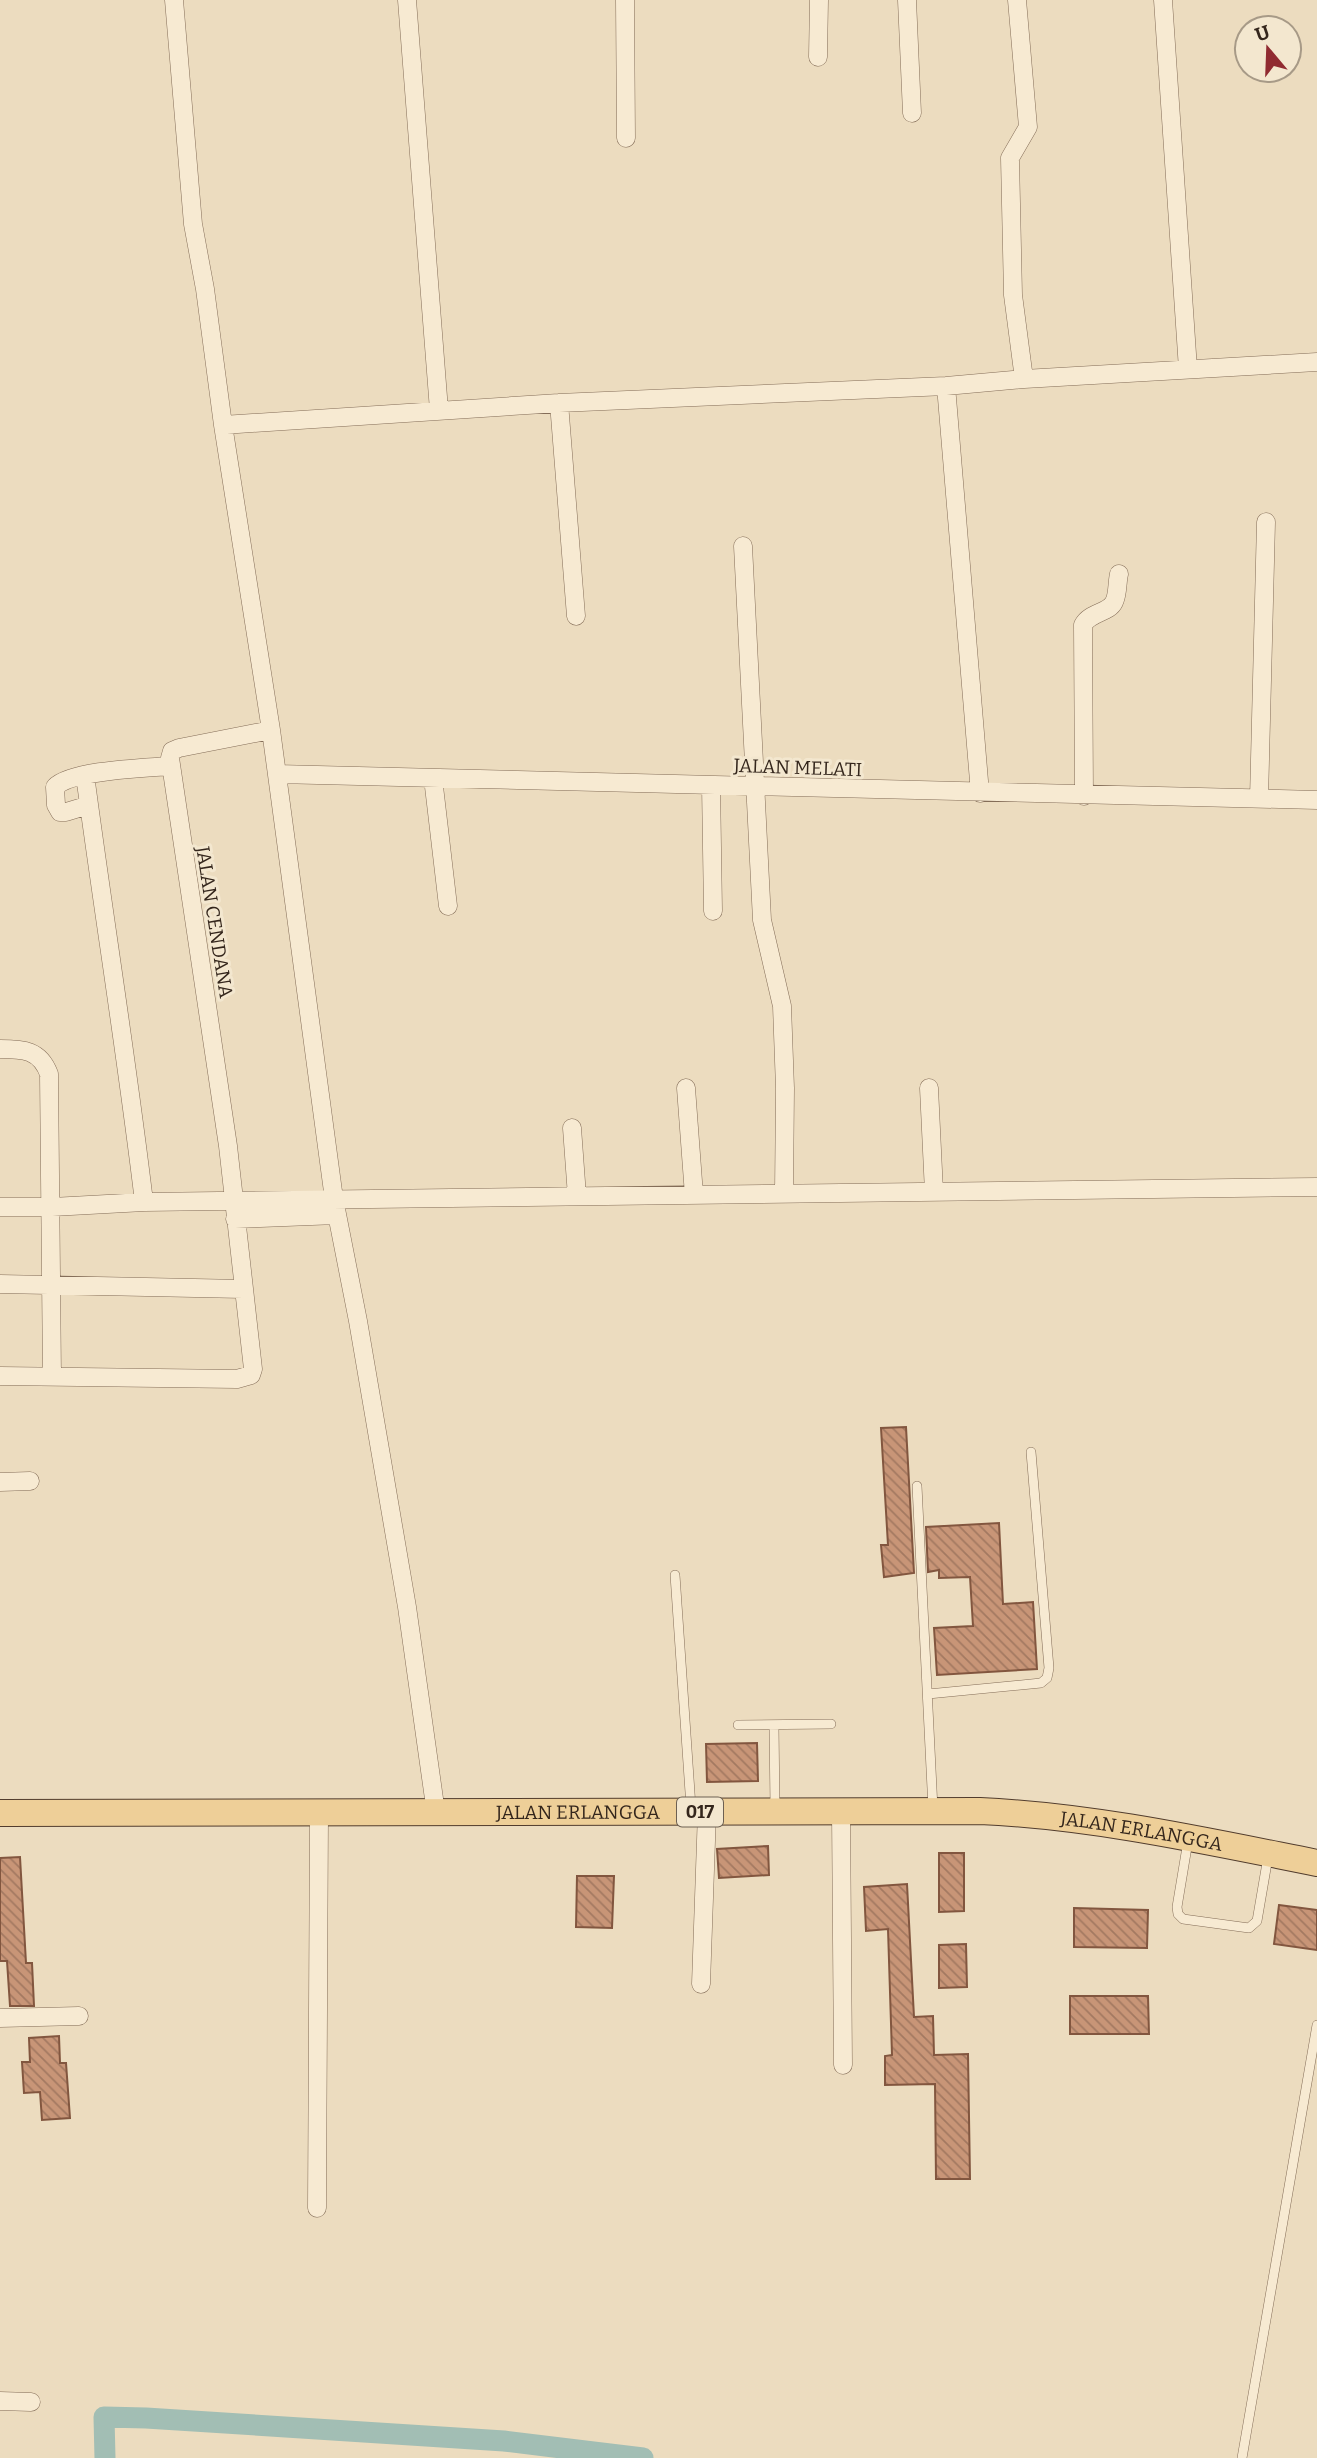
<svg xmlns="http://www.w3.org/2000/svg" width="1317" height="2458" viewBox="0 0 1317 2458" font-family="Bitter,serif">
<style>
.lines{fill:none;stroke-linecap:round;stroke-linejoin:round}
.canal{stroke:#a2beb4;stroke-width:21}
.building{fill:url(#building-back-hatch);stroke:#82563f;stroke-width:2}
.service-casing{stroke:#846d58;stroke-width:10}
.minor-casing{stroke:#846d58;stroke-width:19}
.primary-casing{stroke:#513c2d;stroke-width:28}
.service{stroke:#f7ead2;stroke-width:9}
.minor{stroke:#f7ead2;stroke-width:18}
.primary{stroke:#eecf98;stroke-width:26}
.labels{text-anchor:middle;stroke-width:6;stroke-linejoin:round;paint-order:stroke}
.shield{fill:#f3e7cf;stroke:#6d6052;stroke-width:2}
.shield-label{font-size:18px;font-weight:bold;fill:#34261c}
.street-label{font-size:19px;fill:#34261c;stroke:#f3e7cf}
</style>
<defs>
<pattern id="building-back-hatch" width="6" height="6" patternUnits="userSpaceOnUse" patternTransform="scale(1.75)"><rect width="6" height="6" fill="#c89577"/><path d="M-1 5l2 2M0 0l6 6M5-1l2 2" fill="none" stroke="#a37961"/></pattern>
</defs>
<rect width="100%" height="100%" fill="#ecdcbf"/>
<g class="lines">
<path class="canal" d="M105,2458L104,2417L146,2418L504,2441L643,2458"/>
</g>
<path class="building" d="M906,1427L914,1573L884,1577L881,1545H888L881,1428Z
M999,1523L1003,1604L1033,1602L1037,1669L937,1675L934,1628L973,1626L970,1577L939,1578V1570L928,1572L926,1527Z
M757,1743L758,1781L707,1782L706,1744Z
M768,1846L769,1875L719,1878L717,1849Z
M939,1853H964V1911L939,1912Z
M20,1857L26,1963H32L34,2006H10L7,1961H0V1858Z
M577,1876H614L612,1928L576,1927Z
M907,1884L914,2017L933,2016L934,2055L968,2054L970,2179H936L935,2084L885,2085V2056L892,2055L888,1929L866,1931L864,1887Z
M1279,1905L1317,1910V1950L1274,1944Z
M1074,1908L1148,1910L1147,1948L1074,1947Z
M966,1944L967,1987L939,1988V1945Z
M1070,1996H1148L1149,2034H1070Z
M59,2036L60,2063H66L70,2118L42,2120L40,2092L24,2093L22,2062H30L29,2038Z"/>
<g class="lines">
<g class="service-casing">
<path id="service" d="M917,1486L933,1809
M675,1575L691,1807
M928,1694L1041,1683L1047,1678L1049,1668L1031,1452
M738,1725L831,1724
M774,1726L775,1807
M1188,1841L1177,1907L1178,1914L1183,1919L1249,1928L1257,1921L1268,1857
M1242,2458L1317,2025"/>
</g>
<g class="minor-casing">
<path id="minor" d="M174,0L193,224L205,289L223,425
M407,0L439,410
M625,0L626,138
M907,0L912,113
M1017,0L1028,127L1010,158L1013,295L1024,379
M1163,0L1188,369
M818,57L819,0
M946,386L980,793
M559,403L576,616
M743,546L762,920L782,1006L785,1088L784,1194
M277,774L1317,800
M85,775C104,918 127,1059 144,1202
M433,778L448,906
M711,785L713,911
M1084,796L1083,625C1090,612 1109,613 1114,602C1118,595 1117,582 1119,574
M1259,799L1266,522
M89,805L66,812H60L56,805L55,787C71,770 145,768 169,766
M0,1049C24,1049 40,1050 49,1074L52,1377
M686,1088L694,1195
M929,1088L934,1192
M572,1128L577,1196
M0,1207H52L144,1202L1317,1187
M235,1219L337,1215
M0,1284L243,1289
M0,1376L237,1379L251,1375L253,1369L228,1146L170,758L172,751L179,748L271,730
M0,1482L30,1481
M841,1812L843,2065
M436,1813L407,1607L358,1321L334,1199L271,730L223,425L559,403L946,386L1024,379L1317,362
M701,1984L707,1812
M0,2018L79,2016
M317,2208L319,1813
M0,2401L31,2402"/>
</g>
<g class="primary-casing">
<g id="primary">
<path id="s1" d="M0,1813L980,1811C1093,1816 1206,1841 1317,1863"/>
</g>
</g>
<use href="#service" class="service"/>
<use href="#minor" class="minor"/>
<use href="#primary" class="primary"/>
</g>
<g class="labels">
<rect class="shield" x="677" y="1797.5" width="46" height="29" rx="5"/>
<g class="shield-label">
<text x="700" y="1818">017</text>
</g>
<g class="street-label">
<text transform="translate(798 767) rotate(2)" y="7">JALAN MELATI</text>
<text transform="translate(215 922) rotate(81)" y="7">JALAN CENDANA</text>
<text dy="7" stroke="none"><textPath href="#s1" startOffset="578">JALAN ERLANGGA</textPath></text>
<text dy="7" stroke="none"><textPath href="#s1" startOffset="1143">JALAN ERLANGGA</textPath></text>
</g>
</g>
<g transform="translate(1268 49) rotate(341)"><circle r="33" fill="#f3e7cf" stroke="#a79a87" stroke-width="2"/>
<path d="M0-5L12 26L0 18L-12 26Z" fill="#902b31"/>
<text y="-10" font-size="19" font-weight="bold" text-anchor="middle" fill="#34261c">U</text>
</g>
</svg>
